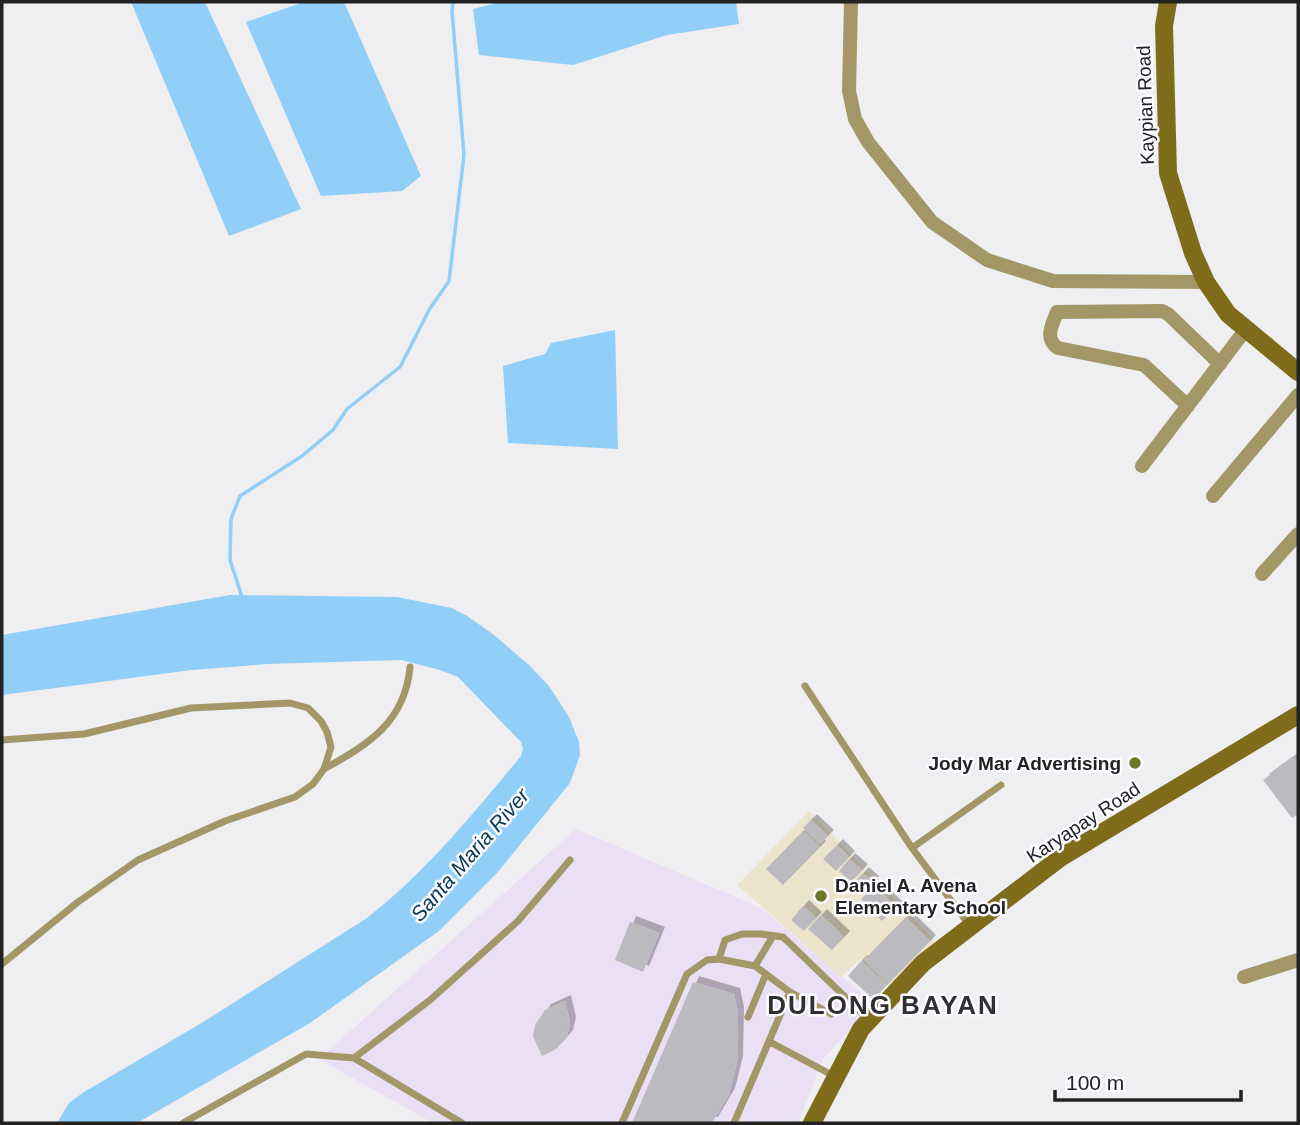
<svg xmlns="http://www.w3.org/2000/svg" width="1300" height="1125" viewBox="0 0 1300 1125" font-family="Helvetica,sans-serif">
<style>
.commercial{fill:#eadff4}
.education{fill:#ede4ce}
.water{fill:#91cff8}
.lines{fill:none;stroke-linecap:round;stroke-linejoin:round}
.stream{stroke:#91cff8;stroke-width:3.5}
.building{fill:#bbbabe;filter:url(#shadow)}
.lane{stroke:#a39768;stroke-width:7}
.street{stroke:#a39768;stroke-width:14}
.secondary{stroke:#7f6c1b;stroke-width:18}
.poi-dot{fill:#6a7a28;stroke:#fcfbff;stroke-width:2.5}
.labels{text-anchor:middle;stroke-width:5;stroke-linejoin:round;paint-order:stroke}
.street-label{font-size:19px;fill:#222223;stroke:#fcfbff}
.poi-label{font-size:19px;font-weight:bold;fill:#222223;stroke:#fcfbff;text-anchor:end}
.water-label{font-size:21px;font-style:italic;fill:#053954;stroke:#fcfbff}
.district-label{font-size:26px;font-weight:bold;letter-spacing:2px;fill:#303032;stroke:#fcfbff}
</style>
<defs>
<filter id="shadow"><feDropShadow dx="6" dy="-6" stdDeviation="0" flood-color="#0004"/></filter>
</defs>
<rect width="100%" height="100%" fill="#efeef1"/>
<path class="commercial" d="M576,829L761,908L874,1004L823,1059L798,1123H433L319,1059Z"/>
<path class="education" d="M809,811L937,943L891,988L861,959L841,977L737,885Z"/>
<path class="water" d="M131,2H205L301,209L229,236Z
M304,2H344L421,176L402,191L321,196L246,22Z
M500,2H736L739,24L667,35L573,65L479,55L473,9Z
M615,330L618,449L508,443L503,366L545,354L551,343Z
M230,595L397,597L452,608L467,616L493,634L529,665L549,686L569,717L579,742L580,755L570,783L497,873L439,931L310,1023L137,1123H57L69,1103L84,1092L205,1021L367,918C426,872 474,813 521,756L523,749L521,742L458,677L440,670L401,660L267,664L192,670L2,695V635Z"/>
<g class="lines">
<path class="stream" d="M243,600L230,560L231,519L240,496L302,456L333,430L347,409L400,367L429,310L449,281L464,155L452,11L453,2"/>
</g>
<path class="building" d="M1293,758L1298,765V814L1292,818L1263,780Z
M811,820L828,836L820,844L803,828Z
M803,831L820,847L783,885L766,869Z
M837,845L849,857L836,871L823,859Z
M849,859L862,870L851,882L839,871Z
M863,873L873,882L863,893L853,884Z
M875,886L896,907L882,921L861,899Z
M803,906L816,918L804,931L791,920Z
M821,915L844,937L832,950L808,929Z
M906,917L930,941L888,984L864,960Z
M630,922L659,933L643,972L615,960Z
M861,961L887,985L873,999L848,976Z
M693,982L734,994L738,1013L737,1062L729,1094L712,1123H632Z
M565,1001L570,1023L567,1036L556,1049L542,1056L533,1036L535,1025L545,1010Z"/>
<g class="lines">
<path class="lane" d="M805,686L912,848L970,926
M2,740L84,734L191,708L290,703L308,708L321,721L327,732L331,747L324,769L313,784L295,797L225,821L138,860L78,902L2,964
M324,769C369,744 405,722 410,667
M912,848L1001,785
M719,959L725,940L742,934H761L783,937L869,1020
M755,966L773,936
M748,1017L766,974
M770,1042L834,1076
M354,1058L430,1000L518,921L570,860
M183,1123L306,1054L354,1058L462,1123
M622,1123L687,974L707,960L719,959L755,966L790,992L831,1014
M734,1123L790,992"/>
<path class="street" d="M851,2L849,91L855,119L868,142L932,222L987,260L1053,281L1206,282
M1188,406L1144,365L1058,348C1044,339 1052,325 1057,312L1162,311L1168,314L1220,364
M1142,466L1246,329
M1213,496L1298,395
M1262,574L1298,534
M1244,977L1298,960"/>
<path class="secondary" d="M1168,2L1164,26L1168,173L1193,253L1206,282L1228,314L1298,372
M812,1123L861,1029L923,963L1060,858L1298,715"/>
</g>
<g class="poi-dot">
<circle cx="1135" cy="763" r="7"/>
<circle cx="821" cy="896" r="7"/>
</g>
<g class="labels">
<g class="street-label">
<text transform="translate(1145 105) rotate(-92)" y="7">Kaypian Road</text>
<text transform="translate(1083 822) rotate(-33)" y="7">Karyapay Road</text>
</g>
<g class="poi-label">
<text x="1121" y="770">Jody Mar Advertising</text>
<text x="835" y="892" text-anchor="start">Daniel A. Avena<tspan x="835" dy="22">Elementary School</tspan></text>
</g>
<g class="water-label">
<text transform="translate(470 855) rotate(-49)" y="7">Santa Maria River</text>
</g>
<g class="district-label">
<text x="883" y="1014">DULONG BAYAN</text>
</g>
</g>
<rect width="1300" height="1125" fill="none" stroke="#222223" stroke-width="7"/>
<path d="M1055 1090v10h186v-10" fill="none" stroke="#222223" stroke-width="3.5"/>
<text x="1066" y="1090" font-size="21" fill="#222223" stroke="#fcfbff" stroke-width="5" paint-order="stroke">100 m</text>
</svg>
